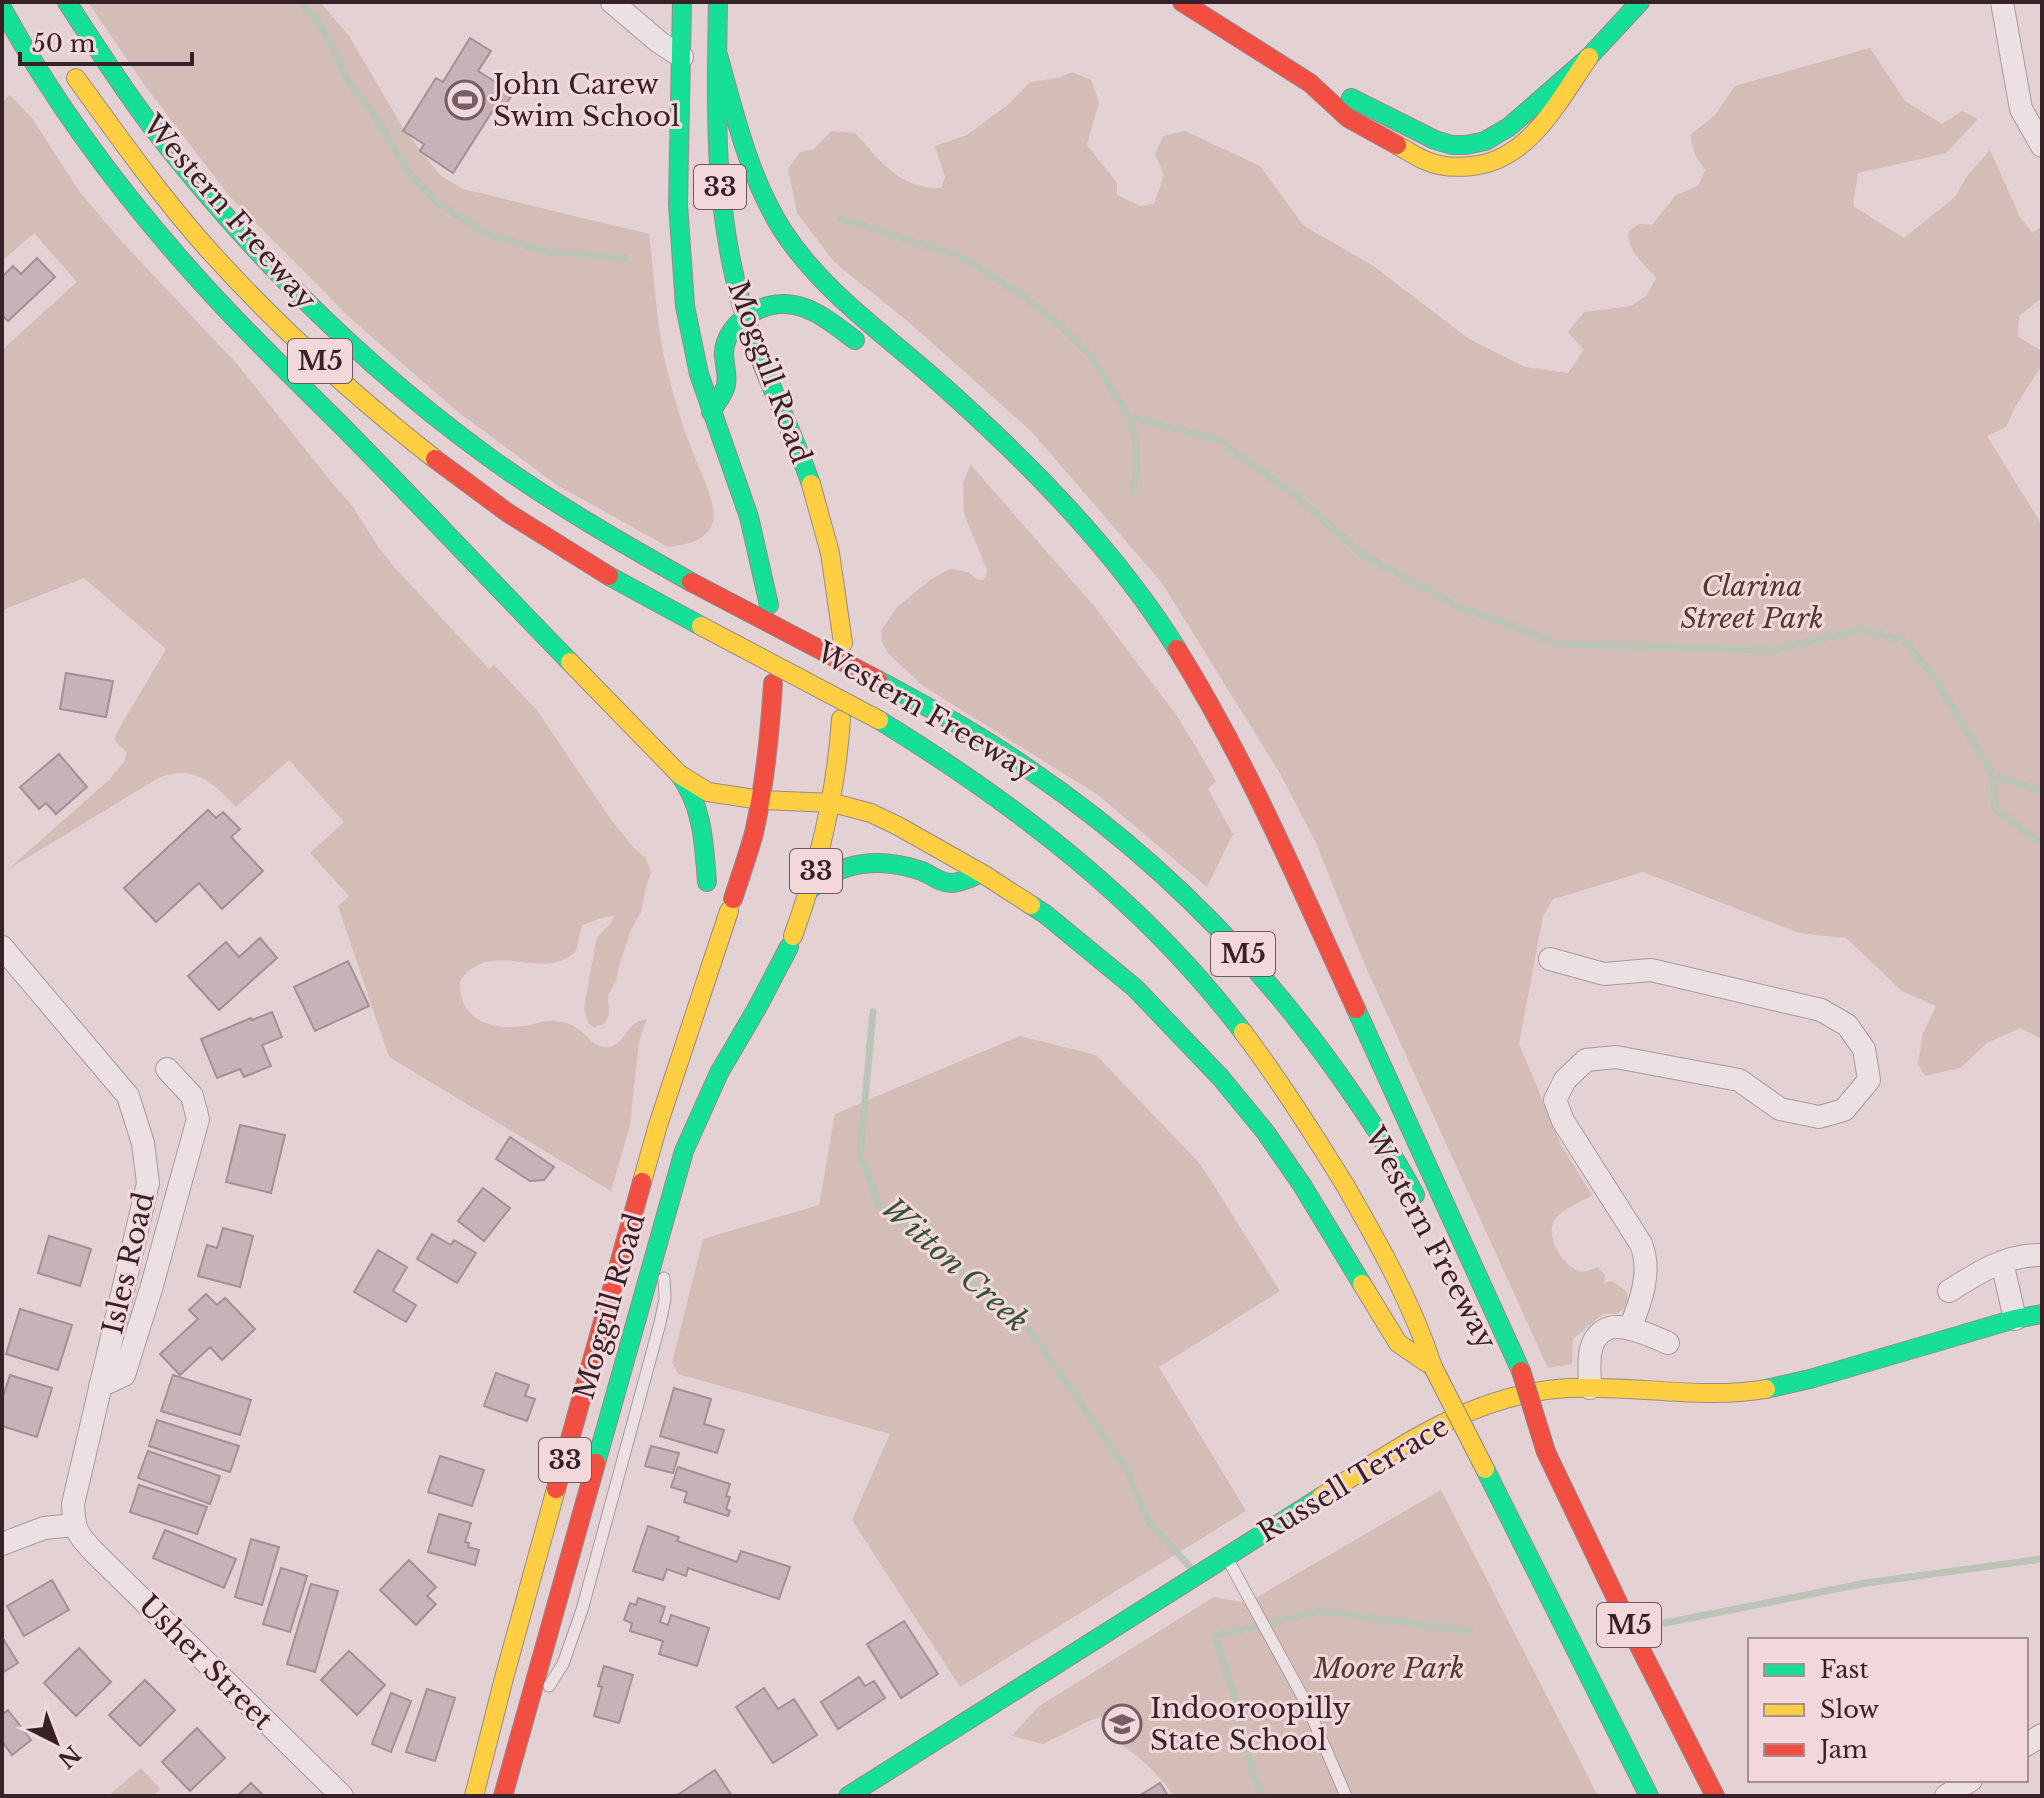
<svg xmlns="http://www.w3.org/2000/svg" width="2044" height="1798" viewBox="0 0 2044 1798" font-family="'Libre Baskerville',serif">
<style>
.green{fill:#d4bcb7}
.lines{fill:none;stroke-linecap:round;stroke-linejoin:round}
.stream{stroke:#bcc4b7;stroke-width:7}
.building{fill:#c6b2b8;stroke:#a39096;stroke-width:2}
.lane-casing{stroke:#a8999d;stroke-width:13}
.street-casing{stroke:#a8999d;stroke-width:24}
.fast-casing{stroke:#98898d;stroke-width:20}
.slow-casing{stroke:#98898d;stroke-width:20}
.jam-casing{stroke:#98898d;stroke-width:20}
.lane{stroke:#ece1e2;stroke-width:11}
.street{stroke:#ece1e2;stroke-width:22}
.fast{stroke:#16e098;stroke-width:18}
.slow{stroke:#ffcf43;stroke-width:18}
.jam{stroke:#f24e42;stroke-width:18}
.slow-bridge-casing{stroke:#8e8084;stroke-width:20;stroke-linecap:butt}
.jam-bridge-casing{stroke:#8e8084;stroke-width:20;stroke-linecap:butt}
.slow-bridge{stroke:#ffcf43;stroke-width:18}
.jam-bridge{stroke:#f24e42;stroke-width:18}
.labels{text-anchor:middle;stroke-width:6;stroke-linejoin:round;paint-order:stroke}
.shield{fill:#f2d8db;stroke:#6f595e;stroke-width:2}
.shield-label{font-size:26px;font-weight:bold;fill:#372229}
.poi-label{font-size:28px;fill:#372229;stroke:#f2d8db;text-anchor:start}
.street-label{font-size:28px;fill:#372229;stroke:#f2d8db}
.park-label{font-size:28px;font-style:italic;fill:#513b2b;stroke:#f2d8db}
.water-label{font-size:30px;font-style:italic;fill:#335437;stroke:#f2d8db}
</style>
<rect width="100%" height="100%" fill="#e3d1d4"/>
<path class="green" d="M88,2H320L349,36L403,128L440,175L463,189L649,234C654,275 656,317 664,357C670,384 680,419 690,445C697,465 721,508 711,527C703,543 682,545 668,547L557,485L458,412L349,317L230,197L143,83Z
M1870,48L1905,101L1942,124L1962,111L1978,119L1946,153L1858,173L1853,206L1904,238L1955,197L1967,176L1990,150L2020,217L2032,233L2042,227V298L2019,316L2018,337L2042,351V365L2015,407L2006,427L1987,436L2042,525V1039L2020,1028L1987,1043L1960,1068L1925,1076L1918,1064L1923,1033L1936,1006L1902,991L1846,938L1799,933L1643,872L1553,899L1543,916L1519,1044L1561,1145L1592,1195C1581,1202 1562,1209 1555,1219C1544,1236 1563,1266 1579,1271C1586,1273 1591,1270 1597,1267L1605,1275L1604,1283L1612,1281L1626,1291L1629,1306L1616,1314H1603L1573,1339L1572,1364L1548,1368L1364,963L1316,843L1281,775L1162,583L1031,431L911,324L834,262L797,213L788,169L800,152L814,149L831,131L855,133C880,160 900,190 941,188L945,177L935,146L967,135L1009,104L1030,82L1058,78L1072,72L1091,80L1099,102L1087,145L1117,183V195L1140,206L1154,204L1164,175L1155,154L1163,136L1185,131L1260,166L1304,226L1372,265L1469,339L1525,367L1568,373L1584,350L1568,332L1584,312L1631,306L1647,295L1656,278C1645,264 1625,250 1629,231L1639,224L1652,225L1676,195L1698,186L1705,170L1695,155L1690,135L1715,115L1735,86Z
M10,95L32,118L79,191L122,242L237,364L333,484L353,507L379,548L395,568L489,669L494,665L536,709L612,821L634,848L646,858L651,873L646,887L641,912L631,930L619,966L616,981L608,995L609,1015L604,1024L594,1027L589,1024L584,1009L596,941C600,931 612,926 614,916L605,917L582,925L576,951C543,984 490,936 460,981C458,1020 492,1031 525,1026C537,1024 548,1018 561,1022C566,1023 574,1025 578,1029C589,1036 594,1049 609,1047C627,1043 625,1022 647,1019L639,1042L630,1125L611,1191L389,1057L338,906L349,896L310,853L344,822L289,760L236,807C212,782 196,765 160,777L7,870L109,780L125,761L126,752L115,740L116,734L166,649L84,578L3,610L2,607V350L77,282L34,233L2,261V102Z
M971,465L1094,606L1177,716L1216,781L1208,789L1233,834L1207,887L1098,795L923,686L888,653L882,642L881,631L897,607L933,578L950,569L968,572L976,579L983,580L986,577L987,570L964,513L963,482Z
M1020,1036L1096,1055L1201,1165L1280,1291L1159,1367L1246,1511L960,1687L852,1520L890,1434L678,1374L672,1362L703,1239L819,1205L835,1114Z
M1441,1490L1598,1796H1174C1159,1775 1142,1759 1121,1744L1120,1713L1091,1720L1043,1744L1012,1736L1038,1707L1214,1597L1247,1603Z
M141,1768L160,1789L153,1796H108Z"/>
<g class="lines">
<path class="stream" d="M301,2L319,24L334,49L346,78L377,119L406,169L437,202L487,234L549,252L625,258
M841,219L958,255L1021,294L1053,319L1091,356L1129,417L1136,442L1137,468L1133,490
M1129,417L1218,440L1295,495L1362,554L1457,606L1561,644L1770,650L1861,630L1902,639L1933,675L1993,775L2042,792
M1993,775L1995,808L2042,844
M873,1012L860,1155L880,1207L1028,1328L1126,1468L1148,1521L1191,1568
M1665,1623L1866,1583L2042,1559
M1262,1796L1247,1754L1241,1718L1215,1636L1319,1611L1470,1631"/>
</g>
<path class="building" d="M470,38L491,51L478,71L513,93L501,112L495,107L453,173L420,151L424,144L403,131L436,78L443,82Z
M37,258L55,277L8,321L2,315V277L13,266L21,274Z
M66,673L113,681L106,717L60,709Z
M59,754L87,787L56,814L46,803L39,809L20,787Z
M208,810L216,818L223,812L240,829L231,837L263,871L222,909L199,883L156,922L124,888Z
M260,938L277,958L219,1010L188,976L226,942L239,957Z
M348,961L369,1006L315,1031L294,987Z
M272,1012L282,1037L262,1045L271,1066L244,1077L240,1069L217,1078L201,1039L251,1018L252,1020Z
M240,1125L285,1135L271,1193L226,1182Z
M510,1137L554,1167L544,1180L530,1181L496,1159Z
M483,1188L510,1208L484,1241L458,1221Z
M223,1228L253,1236L240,1287L198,1276L207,1245L217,1248Z
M432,1234L451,1245L454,1240L476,1253L457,1283L417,1259Z
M49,1236L91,1249L80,1286L38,1273Z
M378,1250L407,1267L393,1291L416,1305L406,1322L354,1292Z
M206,1294L217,1305L225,1298L255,1329L222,1360L210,1347L180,1375L160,1354L198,1319L189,1310Z
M20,1309L72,1325L58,1370L6,1354Z
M496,1373L529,1385L525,1396L535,1399L527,1421L484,1406Z
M10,1375L52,1388L37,1437L2,1426V1400Z
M173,1375L251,1400L240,1435L161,1411Z
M674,1388L711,1399L704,1424L724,1430L717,1453L660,1436Z
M157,1420L239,1446L230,1472L149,1446Z
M651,1446L679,1453L673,1473L645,1466Z
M148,1451L220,1476L210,1504L138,1478Z
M440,1456L484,1470L472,1506L428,1492Z
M678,1467L730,1484L726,1496L730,1497L726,1509L730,1511L728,1516L684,1502L687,1492L671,1487Z
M139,1485L207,1507L197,1534L130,1512Z
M439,1514L471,1523L465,1542L469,1543L468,1547L479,1550L475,1565L428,1552Z
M648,1526L679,1537L677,1541L737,1562L741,1551L790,1567L779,1599L688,1568L686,1576L667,1569L663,1580L633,1571Z
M165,1530L236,1559L224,1588L153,1558Z
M251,1539L279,1547L262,1605L235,1597Z
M409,1560L436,1587L427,1596L436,1604L416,1625L380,1590Z
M281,1568L307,1576L290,1632L263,1624Z
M52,1580L69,1610L24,1636L7,1606Z
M311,1584L338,1591L315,1672L287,1664Z
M638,1598L665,1607L660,1622L668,1625L671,1615L709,1628L697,1666L659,1654L663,1641L630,1631L632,1623L624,1620L630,1603L636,1605Z
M904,1621L938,1674L901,1698L867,1644Z
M2,1637L18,1663L2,1673Z
M79,1648L111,1682L76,1716L44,1683Z
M349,1651L385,1685L357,1715L321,1680Z
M604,1666L633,1675L619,1723L594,1716L602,1687L598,1686Z
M859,1677L865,1686L874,1681L885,1698L838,1729L821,1702Z
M145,1680L175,1710L140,1746L109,1715Z
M764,1688L778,1709L794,1699L817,1735L773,1763L736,1707Z
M427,1689L455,1698L435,1761L406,1752Z
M391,1693L411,1701L391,1752L372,1744Z
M8,1710L31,1740L12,1755L2,1741V1715Z
M197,1728L225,1758L190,1791L162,1762Z
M715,1770L732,1796H676Z
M251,1783L264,1796H237Z
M1160,1783L1168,1796H1139Z"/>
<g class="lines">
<g class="lane-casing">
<path id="lane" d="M1227,1558L1305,1701L1346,1796
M549,1686L563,1664L582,1610L660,1323L665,1299L664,1278"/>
</g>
<g class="street-casing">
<path id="street" d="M612,2L659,42L682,57
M2002,2L2021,109L2042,146
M2,947L128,1096L143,1143L148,1183L73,1504C74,1529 76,1533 94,1552L342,1796
M1550,959L1604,974L1651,970L1821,1010L1847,1025L1864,1049L1869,1080L1844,1110L1819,1117L1780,1109L1739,1080L1616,1057L1586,1060L1565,1080L1555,1100L1563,1121L1641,1244C1652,1271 1641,1302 1630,1328
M2002,1262L2015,1319
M1949,1291C1977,1273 2007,1254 2042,1255
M100,1386L124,1375L151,1289L198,1119L192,1096L167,1069
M1590,1388C1590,1376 1588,1361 1591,1349C1602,1310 1644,1333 1668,1343
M2,1544L44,1528L74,1525
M2026,1745L2042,1735
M1946,1796L1971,1780"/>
</g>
<g class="fast-casing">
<path id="fast" d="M67,2C94,44 122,87 152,127C249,252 362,365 490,458C554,504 622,543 691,582
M682,2L678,204L685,306L699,374L749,517L769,605
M718,2C716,105 713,206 742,306C760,368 790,424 811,484
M2,8C58,110 131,206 210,292C252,338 298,382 342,426C419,504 494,584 570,662
M718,55C735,115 749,178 783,231C824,294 889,337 944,387C1030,464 1115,550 1177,649
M1351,98L1435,140L1452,145H1466L1485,141L1509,127L1589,57L1640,2
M711,412C716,404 724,394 726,385C729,370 720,357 726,342C731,328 742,318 755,311C795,291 824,317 855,340
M609,576L701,626
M878,680C930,708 982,736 1030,770C1145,848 1244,945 1326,1057C1358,1101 1389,1146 1415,1195
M879,720C1016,804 1145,903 1243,1032
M679,774C703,806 704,844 707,882
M811,889C842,860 882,857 922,871C931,875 941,883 951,883C959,883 968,879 975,876
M1031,905L1045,914L1135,988L1221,1078L1266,1133L1302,1185L1362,1284
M1356,1009L1521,1371
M1766,1389L1810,1379L2015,1319L2042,1314
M596,1463L684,1151L719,1073L757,1008L789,947
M1485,1469L1649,1796
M848,1796L1321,1497"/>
</g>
<g class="slow-casing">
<path id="slow" d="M76,78C118,136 159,194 206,247C276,325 353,395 435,459
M1397,145C1406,150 1415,156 1424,160C1439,167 1455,168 1472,166C1530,160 1559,100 1589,57
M811,484L830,553L843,643
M570,662L679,774L708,792L761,800L833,803L871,813L898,826L983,874L1031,905
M793,936C819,865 836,795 841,719
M1243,1032C1280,1081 1313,1133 1345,1185C1379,1244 1412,1303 1433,1367
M642,1182L658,1125L729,911
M1362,1284L1398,1343L1433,1367
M1321,1497C1398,1448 1475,1392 1570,1388C1636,1385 1701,1400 1766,1389
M474,1796L504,1678L556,1489"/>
</g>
<g class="jam-casing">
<path id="jam" d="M1182,2L1310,83L1348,118L1397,145
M435,459L508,513L609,576
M1177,649C1248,763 1300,887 1356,1009
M733,899C740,877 748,855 754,833C765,784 770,733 773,683
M1546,1452L1637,1642L1715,1796
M556,1489L642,1182
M503,1796L596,1463"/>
</g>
<use href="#lane" class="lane"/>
<use href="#street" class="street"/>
<use href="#fast" class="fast"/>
<use href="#slow" class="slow"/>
<use href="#jam" class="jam"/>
<g class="slow-bridge-casing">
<path id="slow-bridge" d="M701,626L879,720
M1433,1367L1485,1469"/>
</g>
<g class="jam-bridge-casing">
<path id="jam-bridge" d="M691,582L878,680
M1521,1371L1546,1452"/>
</g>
<use href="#slow-bridge" class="slow-bridge"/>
<use href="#jam-bridge" class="jam-bridge"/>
</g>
<defs>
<g id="stadium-ring" transform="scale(2)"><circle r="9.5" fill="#f2d8db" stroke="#735f65" stroke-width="1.5"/><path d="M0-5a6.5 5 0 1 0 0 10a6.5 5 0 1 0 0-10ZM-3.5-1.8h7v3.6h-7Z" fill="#735f65"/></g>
<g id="school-ring" transform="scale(2)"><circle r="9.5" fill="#f2d8db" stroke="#735f65" stroke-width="1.5"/><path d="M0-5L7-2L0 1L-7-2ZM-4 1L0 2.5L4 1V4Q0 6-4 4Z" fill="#735f65"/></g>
</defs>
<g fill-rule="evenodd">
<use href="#stadium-ring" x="465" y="100"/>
<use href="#school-ring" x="1122" y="1724"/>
</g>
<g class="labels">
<g class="shield">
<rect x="694" y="165" width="52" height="44" rx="6"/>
<rect x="288" y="339" width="64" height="44" rx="6"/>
<rect x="790" y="849" width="52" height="44" rx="6"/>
<rect x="1211" y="932" width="64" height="44" rx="6"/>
<rect x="539" y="1438" width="52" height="44" rx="6"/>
<rect x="1597" y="1603" width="64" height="44" rx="6"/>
</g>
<g class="shield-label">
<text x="720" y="196">33</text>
<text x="320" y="370">M5</text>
<text x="816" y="880">33</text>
<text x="1243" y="963">M5</text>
<text x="565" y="1469">33</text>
<text x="1629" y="1634">M5</text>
</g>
<g class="poi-label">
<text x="493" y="94">John Carew<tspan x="493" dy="32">Swim School</tspan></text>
<text x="1150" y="1718">Indooroopilly<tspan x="1150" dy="32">State School</tspan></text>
</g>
<g class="street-label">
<text transform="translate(230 212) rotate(49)" y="10">Western Freeway</text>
<text transform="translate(770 372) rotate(70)" y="10">Moggill Road</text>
<text transform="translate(926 711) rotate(30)" y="10">Western Freeway</text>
<text transform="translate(1431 1238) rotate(62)" y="10">Western Freeway</text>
<text transform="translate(128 1263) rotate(-77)" y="10">Isles Road</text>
<text transform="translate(609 1306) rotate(-74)" y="10">Moggill Road</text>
<text transform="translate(1353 1479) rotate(-31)" y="10">Russell Terrace</text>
<text transform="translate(206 1662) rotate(45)" y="10">Usher Street</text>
</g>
<g class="park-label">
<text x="1752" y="596">Clarina<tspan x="1752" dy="32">Street Park</tspan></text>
<text x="1389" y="1678">Moore Park</text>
</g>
<g class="water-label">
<text transform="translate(955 1265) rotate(42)" y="10">Witton Creek</text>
</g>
</g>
<rect width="2044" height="1798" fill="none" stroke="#372229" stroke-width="8"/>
<rect x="1748" y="1638" width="280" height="144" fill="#f2d8db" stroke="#a78f94" stroke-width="2"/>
<rect x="1764" y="1664" width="40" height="12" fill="#16e098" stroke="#a78f94" stroke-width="2"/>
<text x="1820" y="1678" font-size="24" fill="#372229">Fast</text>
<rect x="1764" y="1704" width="40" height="12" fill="#ffcf43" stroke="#a78f94" stroke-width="2"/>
<text x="1820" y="1718" font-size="24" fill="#372229">Slow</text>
<rect x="1764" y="1744" width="40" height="12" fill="#f24e42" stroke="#a78f94" stroke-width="2"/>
<text x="1820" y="1758" font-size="24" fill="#372229">Jam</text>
<g transform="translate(56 1742) rotate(138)" stroke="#f2d8db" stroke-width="6" paint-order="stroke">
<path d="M0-6L14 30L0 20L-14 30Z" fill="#372229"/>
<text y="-12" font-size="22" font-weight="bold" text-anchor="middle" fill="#372229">N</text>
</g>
<path d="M20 52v12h172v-12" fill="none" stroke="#372229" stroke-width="4"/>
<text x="32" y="52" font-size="24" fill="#372229" stroke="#f2d8db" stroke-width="6" paint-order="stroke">50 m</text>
</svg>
